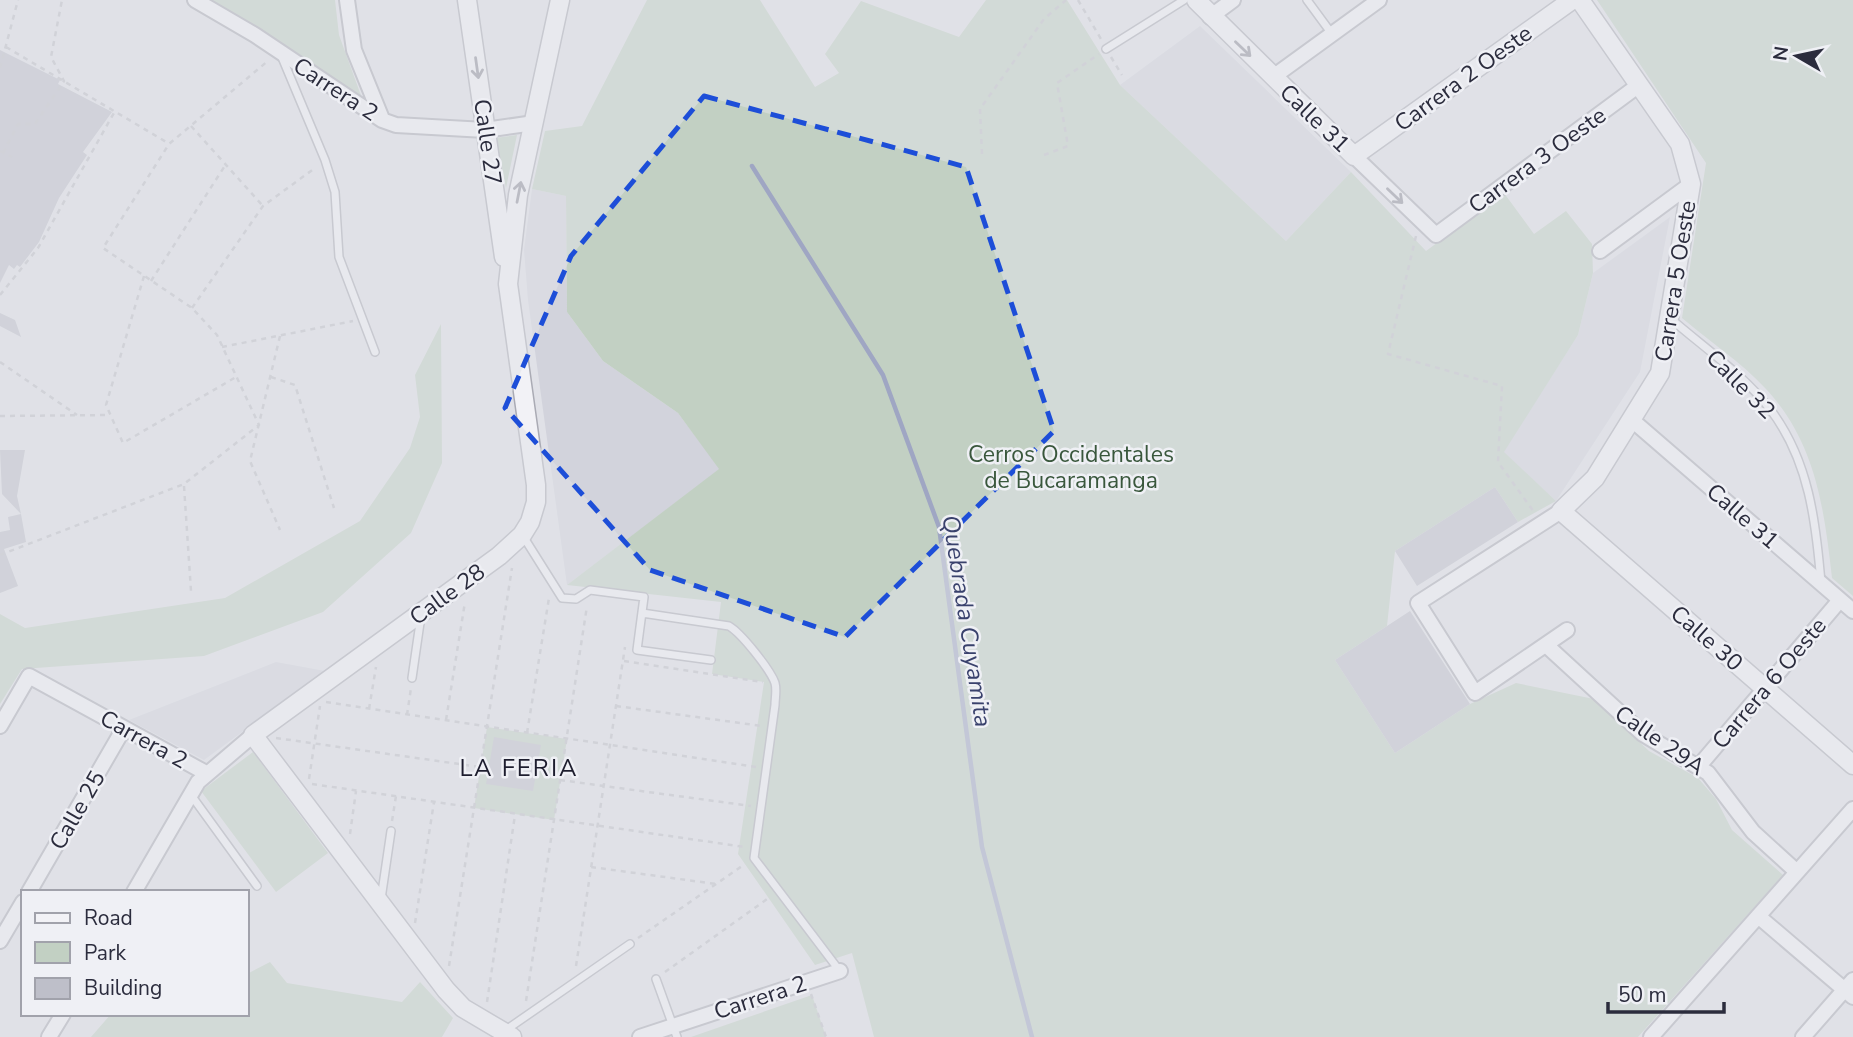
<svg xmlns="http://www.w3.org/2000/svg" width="1853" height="1037" viewBox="0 0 1853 1037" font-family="'Nunito Sans',sans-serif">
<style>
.built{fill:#d2d3dc}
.green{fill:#c2d0c3}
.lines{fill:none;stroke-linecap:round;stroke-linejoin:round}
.stream{stroke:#9fa6c3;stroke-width:4.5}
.building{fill:#bebfc9}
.service-casing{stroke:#aaabb4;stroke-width:10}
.minor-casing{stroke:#aaabb4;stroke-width:18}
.tertiary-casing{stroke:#aaabb4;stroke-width:21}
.path{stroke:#bebfc6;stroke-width:2.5;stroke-dasharray:5 5;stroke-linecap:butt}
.service{stroke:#f2f2f6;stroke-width:7}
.minor{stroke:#f2f2f6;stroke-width:14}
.tertiary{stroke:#f2f2f6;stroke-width:18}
.oneway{stroke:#8e8f9a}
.marked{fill:none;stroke:#1d4ed8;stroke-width:5;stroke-dasharray:14 9;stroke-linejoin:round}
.labels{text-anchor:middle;stroke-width:5;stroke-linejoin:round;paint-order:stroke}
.street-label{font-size:23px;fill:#2b2c3d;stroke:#eff0f5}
.park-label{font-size:23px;fill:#39573c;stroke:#eff0f5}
.water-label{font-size:24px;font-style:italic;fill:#39416c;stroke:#eff0f5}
.neighbourhood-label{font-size:24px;letter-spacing:2px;fill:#1d1d2e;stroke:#eff0f5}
</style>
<rect width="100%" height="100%" fill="#e0e1e7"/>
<path class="built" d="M1200,26L1351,172L1286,241L1120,85Z
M532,189L566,196L567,312L603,361L678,413L720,469L567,585L528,300L524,250Z
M1670,217L1640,372L1556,501L1503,452L1578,335L1593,273Z
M276,662L325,671L204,760L129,720Z"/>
<path class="green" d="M206,0H335L339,35L363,101Z
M647,0H760L815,87L839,73L825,54L861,1L959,37L986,0H1067L1120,85L1286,241L1351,172L1426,251L1504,193L1534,234L1566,211L1592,244L1593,273L1578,335L1504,452L1556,501L1518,522L1495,487L1395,551L1387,626L1335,660L1395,753L1470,704L1516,683L1594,699L1649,751L1698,778L1716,799L1732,830L1783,875L1638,1037H874L852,953L815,965L738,854L764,682L712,674L721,602L567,585L719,469L678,413L603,361L567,312L566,196L532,189L545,131L582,126Z
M1597,0H1853V596L1832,578C1824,508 1816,442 1765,388C1741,362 1709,341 1682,318L1706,163Z
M517,135L506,188L495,138Z
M441,324L442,463L411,533L323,612L204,656L22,669L0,704V614L25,628L225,598L360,521L410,448L420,417L415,375Z
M487,727L567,739L554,820L474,808Z
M253,752L328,853L276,892L201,791Z
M270,962L287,983L402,1002L420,982L453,1018L442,1037H91L111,1014H247V974Z
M812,995L826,1037H691Z"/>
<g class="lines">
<path class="stream" d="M752,166L883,375L939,527L982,847L1032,1037"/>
</g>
<path class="building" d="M0,50L60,80L58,84L112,112L83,152L87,155L59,198L39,242L20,267L17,265L14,269L9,265L0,283Z
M0,313L15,320L21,337L0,326Z
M0,450H25L17,496L21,514L2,494Z
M1495,487L1518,522L1417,586L1395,551Z
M21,514L26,542L4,549L18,586L0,593V532L10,530L8,517Z
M1410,611L1470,704L1395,753L1335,660Z
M494,737L541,745L533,791L486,784Z"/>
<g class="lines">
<g class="service-casing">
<path id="service" d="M1307,0L1332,34
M1106,49L1184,0
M281,55L325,160L335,192L339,257L375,352
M1670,318C1703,347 1743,374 1770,409C1809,460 1816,522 1821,583
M523,536L562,598L576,599L590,590L644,597L637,650L711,660
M642,613L729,626C741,633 770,669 775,683C777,690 775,698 775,705L754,858L839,970
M412,678L421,616
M191,795L257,886
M381,899L391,831
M656,979L677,1037
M503,1032L630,944"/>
</g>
<g class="minor-casing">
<path id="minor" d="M195,0L255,35L382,120L396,125L485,130L534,123
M347,0L354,50L382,119
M1210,17L1233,0
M1273,77L1379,0
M1354,156L1436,235L1639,85
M1600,251L1691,184
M1632,420L1853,611
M1561,511L1418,603L1475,693L1567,630
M1546,645L1643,734L1708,773L1753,832L1797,872
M0,726L29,676L206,773
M1699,766L1840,600
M29,892L124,728
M134,892L198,782L253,735
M1758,916L1853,997
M0,941L23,902
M49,1037L63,1014
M640,1037L840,971
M1651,1037L1853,809
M1803,1037L1853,980"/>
</g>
<g class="tertiary-casing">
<path id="tertiary" d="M467,0L504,257
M1196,0L1354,156L1572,0
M1580,0L1680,144L1691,184L1660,373L1595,478L1561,511L1853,765
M512,1037L463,1008L446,990L253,735L499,556L522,535L530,522L536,502V485L508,284L518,195L560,0"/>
</g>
<path class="path" d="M1078,0L1101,39
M6,47L168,143
M1111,57L1122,75
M0,68L18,0
M191,126L263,206
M0,151L12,157
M3,153L18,124H35L64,81L51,57L62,0
M982,154L980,109L1044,19L1066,0
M1044,155L1068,146L1057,83L1099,54
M1416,236L1388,354L1502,386L1498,462L1534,512
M144,276L106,405L123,443L236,377
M151,281L226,164
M0,295L38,248L115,111
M192,308L263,206L315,168
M280,336L250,461L280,530
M222,347L353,321
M0,362L77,415
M271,377L295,385L334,508
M0,416L110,415
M184,486L191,591
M0,555L184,484L259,425L217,335L192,308L103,248L169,144L269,60
M624,661L763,682
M326,702L756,767
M616,706L762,726
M369,709L376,667
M407,715L411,688
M446,720L465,602
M527,733L549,598
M276,738L480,767
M309,779L320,706
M560,780L751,806
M312,784L745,847
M392,821L396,796
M350,834L356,791
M591,867L716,884
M415,923L434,802
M638,938L745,864
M449,966L512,568
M576,966L625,647
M665,972L770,897
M811,994L826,1037
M526,1001L587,606
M487,1002L515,815"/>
<use href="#service" class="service"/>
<use href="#minor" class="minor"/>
<use href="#tertiary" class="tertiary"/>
</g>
<defs><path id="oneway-shaft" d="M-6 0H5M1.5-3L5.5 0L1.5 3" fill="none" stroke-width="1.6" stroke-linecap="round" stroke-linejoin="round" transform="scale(1.75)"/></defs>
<g class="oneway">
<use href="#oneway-shaft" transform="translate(1243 49) rotate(44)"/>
<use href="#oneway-shaft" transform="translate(477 68) rotate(82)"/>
<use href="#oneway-shaft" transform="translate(519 192) rotate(-79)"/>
<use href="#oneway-shaft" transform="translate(1395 196) rotate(44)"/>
</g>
<path d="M0 0H1853V1037H0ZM704,96L966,167L1054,431L845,637L650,570L505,408L571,256Z" fill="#e0e1e7" fill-opacity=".55" fill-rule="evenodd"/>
<path class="marked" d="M704,96L966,167L1054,431L845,637L650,570L505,408L571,256Z"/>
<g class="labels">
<g class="street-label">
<text transform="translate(1463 78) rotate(-36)" y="8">Carrera 2 Oeste</text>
<text transform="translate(336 89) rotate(33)" y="8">Carrera 2</text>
<text transform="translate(1315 118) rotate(44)" y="8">Calle 31</text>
<text transform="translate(488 142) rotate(82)" y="8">Calle 27</text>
<text transform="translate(1537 160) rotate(-36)" y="8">Carrera 3 Oeste</text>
<text transform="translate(1675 281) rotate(-81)" y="8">Carrera 5 Oeste</text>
<text transform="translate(1741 384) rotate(45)" y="8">Calle 32</text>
<text transform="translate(1743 516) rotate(41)" y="8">Calle 31</text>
<text transform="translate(447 594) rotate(-36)" y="8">Calle 28</text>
<text transform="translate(1707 638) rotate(41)" y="8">Calle 30</text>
<text transform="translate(1769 683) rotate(-50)" y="8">Carrera 6 Oeste</text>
<text transform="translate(144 739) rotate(29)" y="8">Carrera 2</text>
<text transform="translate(1660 740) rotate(35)" y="8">Calle 29A</text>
<text transform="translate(77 810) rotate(-60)" y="8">Calle 25</text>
<text transform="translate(760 997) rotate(-18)" y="8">Carrera 2</text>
</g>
<g class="park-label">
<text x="1071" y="462">Cerros Occidentales<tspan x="1071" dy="26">de Bucaramanga</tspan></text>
</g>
<g class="water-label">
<text transform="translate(967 621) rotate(81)" y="8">Quebrada Cuyamita</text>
</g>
<g class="neighbourhood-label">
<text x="519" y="776">LA FERIA</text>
</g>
</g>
<rect x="21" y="890" width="228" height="126" fill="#eff0f5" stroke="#a1a2ab" stroke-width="2"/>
<rect x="35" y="913" width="35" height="10" fill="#f2f2f6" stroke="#a1a2ab" stroke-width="2"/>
<text x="84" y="925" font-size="21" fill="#2b2c3d">Road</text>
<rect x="35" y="942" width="35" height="21" fill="#c2d0c3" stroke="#a1a2ab" stroke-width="2"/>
<text x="84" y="960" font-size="21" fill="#2b2c3d">Park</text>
<rect x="35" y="978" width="35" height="21" fill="#bebfc9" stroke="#a1a2ab" stroke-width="2"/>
<text x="84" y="995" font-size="21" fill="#2b2c3d">Building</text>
<g transform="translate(1797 56) rotate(279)" stroke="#eff0f5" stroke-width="5" paint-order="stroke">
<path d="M0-5L12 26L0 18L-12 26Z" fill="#2b2c3d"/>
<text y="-10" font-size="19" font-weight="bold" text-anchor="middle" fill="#2b2c3d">N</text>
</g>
<path d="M1608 1002v10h116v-10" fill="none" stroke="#2b2c3d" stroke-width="3.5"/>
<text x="1618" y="1002" font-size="21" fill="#2b2c3d" stroke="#eff0f5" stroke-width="5" paint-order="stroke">50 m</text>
</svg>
